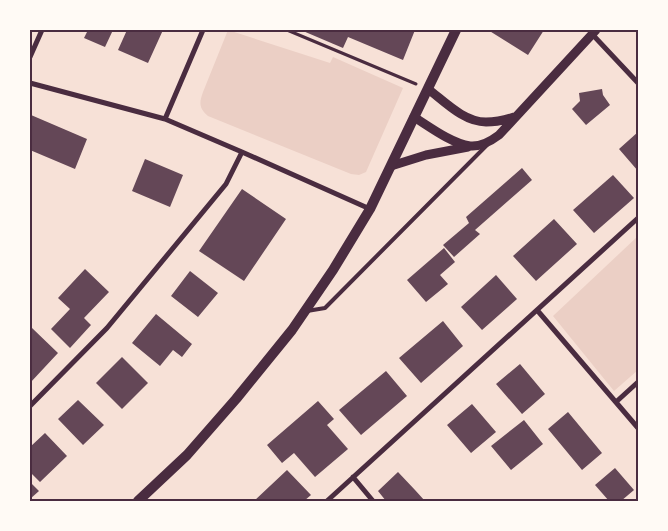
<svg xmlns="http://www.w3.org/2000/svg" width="668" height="531" viewBox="0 0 668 531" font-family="Arial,sans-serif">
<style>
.green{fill:#ebcfc5}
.building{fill:#644757}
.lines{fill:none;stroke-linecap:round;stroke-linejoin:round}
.path{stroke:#4a2c40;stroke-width:3}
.service{stroke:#4a2c40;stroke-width:4}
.minor{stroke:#4a2c40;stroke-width:5}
.tertiary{stroke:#4a2c40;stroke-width:9}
.secondary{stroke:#4a2c40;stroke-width:10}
.neatline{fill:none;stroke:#4a2c40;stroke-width:2}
</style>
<rect width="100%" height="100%" fill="#f7e1d7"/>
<path class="green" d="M228,30L330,63L333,57L403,88L366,172L359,175L351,174L208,116C199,108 199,103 203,92Z
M638,236V370L614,391L553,316Z"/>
<path class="building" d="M88,30H113L105,47L84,38Z
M127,30H163L148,63L118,50Z
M304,30H415L403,60L348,37L343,48L303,31Z
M488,30H544L528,55Z
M602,89L603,95L610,105L586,125L572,109L580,101L579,93Z
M31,115L87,139L75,169L30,150V118Z
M638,132V171L619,149Z
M145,159L183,175L170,207L132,191Z
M522,168L532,180L475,230L480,234L454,257L443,245L469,223L466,217Z
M613,175L634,198L594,233L573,210Z
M242,189L286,219L244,281L199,251Z
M554,219L577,244L536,281L513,256Z
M444,248L455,262L440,275L448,284L426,302L407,280Z
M85,269L109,292L84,318L91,325L70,348L51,329L70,309L58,298Z
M190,271L218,293L198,317L171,296Z
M496,275L517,299L482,330L461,307Z
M156,314L192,344L182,357L173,350L160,366L132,343Z
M443,321L463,346L421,383L399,358Z
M32,328L58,353L30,383V330Z
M122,357L148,383L122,409L96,383Z
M520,364L545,394L522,414L496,384Z
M386,371L407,396L361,435L339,410Z
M78,400L104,425L83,445L58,419Z
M318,401L334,419L327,425L348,449L315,477L294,453L282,463L267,445Z
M472,404L496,432L471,453L447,425Z
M568,412L602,453L582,470L548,429Z
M524,420L543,444L511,470L491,446Z
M45,433L67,456L40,482L30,472V447Z
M615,468L634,490L621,501H609L595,485Z
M287,470L311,495L304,501H254Z
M398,472L415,490L425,501H386L378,491Z
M30,482L39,491L30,499Z"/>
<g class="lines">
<path class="path" d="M287,30L416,84"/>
<path class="service" d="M307,311L325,308L487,145"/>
<path class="minor" d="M592,34L638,83
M30,57L42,30
M30,83L165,119L242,152L370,209
M165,119L203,30
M537,310L638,428
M616,402L638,382
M30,406L107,328L226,184L242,152
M353,477L373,501
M327,501L638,218"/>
<path class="tertiary" d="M428,89C445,102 464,122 486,122C495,122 505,120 514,117
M414,117C430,127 451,143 470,146C480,147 491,141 499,135L596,30
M391,166L426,155L468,147"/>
<path class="secondary" d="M138,501L187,455L236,399L292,330L333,270L370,209L456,30"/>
</g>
<rect width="668" height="531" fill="none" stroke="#fffaf5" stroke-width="62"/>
<rect x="31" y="31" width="606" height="469" class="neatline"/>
</svg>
